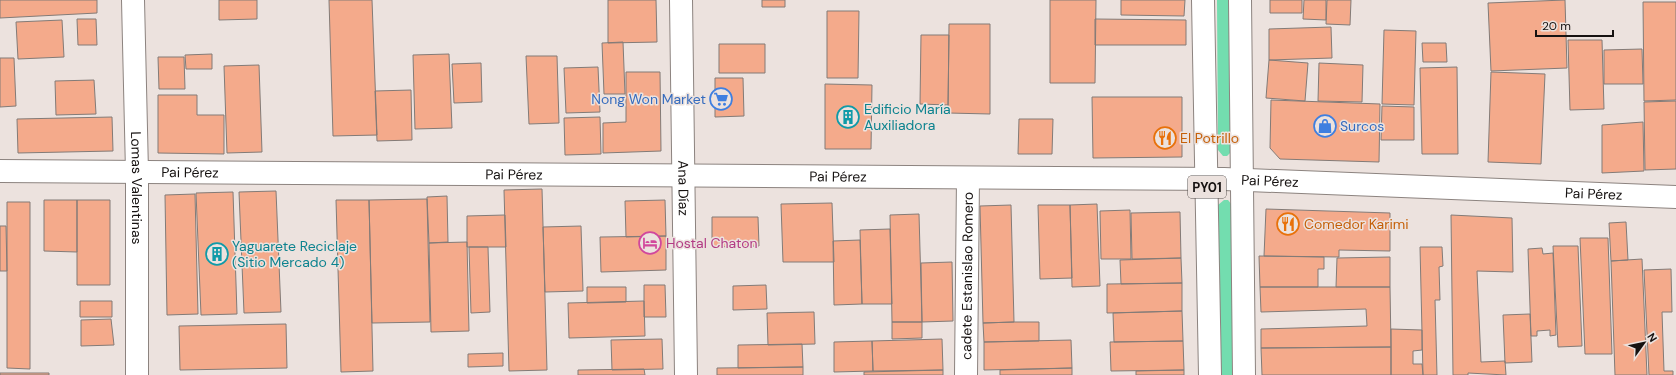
<svg xmlns="http://www.w3.org/2000/svg" width="1676" height="375" viewBox="0 0 1676 375" font-family="'DM Sans',sans-serif">
<style>
.green{fill:#73ddaf}
.building{fill:#f4aa8b;stroke:#837b77}
.lines{fill:none;stroke-linecap:round;stroke-linejoin:round}
.street-casing{stroke:#8c837f;stroke-width:24}
.secondary-casing{stroke:#8c837f;stroke-width:24}
.primary-casing{stroke:#8c837f;stroke-width:24}
.street{stroke:#fff;stroke-width:22}
.secondary{stroke:#fff;stroke-width:22}
.primary{stroke:#fff;stroke-width:22}
.labels{text-anchor:middle;stroke-width:3;stroke-linejoin:round;paint-order:stroke}
.shield{fill:#ece2de;stroke:#56504e;stroke-width:1}
.shield-label{font-size:13px;font-weight:bold;fill:#161211}
.shop-label{font-size:14px;fill:#366cbe;stroke:#ece2de;text-anchor:end}
.culture-label{font-size:14px;fill:#0d838f;stroke:#ece2de;text-anchor:start}
.food-label{font-size:14px;fill:#c56008;stroke:#ece2de;text-anchor:start}
.street-label{font-size:14px;fill:#161211;stroke:#ece2de}
.hotel-label{font-size:14px;fill:#b23c85;stroke:#ece2de;text-anchor:start}
</style>
<rect width="100%" height="100%" fill="#ece2de"/>
<path class="green" d="M1217,0H1230L1232,151L1227,156H1223L1218,150Z
M1224,200H1228L1232,205L1235,375H1220L1218,205Z"/>
<path class="building" d="M0,0H97V13L0,18Z
M219,0H257V19L219,20Z
M329,0H372L377,135L333,136Z
M608,0H656L657,42L608,43Z
M762,0H785V7H762Z
M1050,0H1096L1095,83H1050Z
M1121,0H1185L1184,16L1121,15Z
M1270,0H1302V13H1270Z
M1304,0H1326V20L1303,19Z
M1327,0H1351L1350,25L1326,24Z
M1565,0L1567,68L1491,71L1488,3Z
M1643,2H1676V100L1644,101Z
M827,11H859L858,78H827Z
M77,19H96L97,45H78Z
M1095,19L1186,20V45H1095Z
M62,20L64,57L18,59L16,22Z
M949,24H990V114L948,113Z
M1331,27L1332,58L1269,60V29Z
M1384,30L1416,31L1414,105L1382,104Z
M921,35H949L948,105L920,104Z
M1568,40H1602L1604,109L1570,110Z
M623,42L625,94H604L602,43Z
M1422,43H1446L1447,62H1423Z
M719,44H765V73H719Z
M1642,49L1643,84H1604V50Z
M212,54V69H186L185,55Z
M449,54L452,128L415,129L413,55Z
M526,56H557L559,123L529,124Z
M158,57H184L185,89H159Z
M0,58H14L16,106L0,107Z
M1269,60L1308,63L1305,101L1266,98Z
M481,63L482,102L454,103L452,64Z
M1319,63L1363,65L1362,102L1318,101Z
M259,65L262,152L227,153L224,66Z
M598,67L600,112L566,113L564,68Z
M1457,67L1458,154H1422L1420,68Z
M626,72H660L661,151L603,153V123L626,122Z
M1491,72L1545,74L1541,164L1488,162Z
M715,78H743L744,116L715,117Z
M94,80L96,114L56,115L55,81Z
M825,84L872,85L871,149H825Z
M411,90L412,140L377,141L375,91Z
M158,95H197V115H224V154L158,153Z
M1092,97H1182V157L1093,158Z
M1271,100L1380,104L1379,162L1280,159L1270,148Z
M1676,101V169L1645,170L1644,102Z
M1382,106L1414,107V140H1381Z
M112,117L113,151L18,153L17,119Z
M600,117L601,154L565,155L564,118Z
M1019,119H1053L1052,154H1018Z
M1643,122L1644,171L1602,173V125Z
M542,189L547,370L509,371L504,190Z
M276,191L281,312L244,313L239,192Z
M233,192L237,314L201,315L196,193Z
M195,194L198,314L167,315L165,195Z
M447,196L448,242L429,243L427,197Z
M427,199L430,322L372,323L369,200Z
M44,200H77V252L44,251Z
M77,200H110V285H77Z
M336,200H369L373,371L341,372Z
M665,200L666,236L626,237L625,201Z
M7,202H30V369L7,368Z
M832,203L834,262H783L781,204Z
M1097,204L1100,286L1072,287L1070,205Z
M1011,205L1014,322L983,323L980,206Z
M1038,205H1070L1072,278L1040,279Z
M1266,209L1390,213V251L1339,250V257L1264,256Z
M1130,210L1131,259H1101L1100,211Z
M1180,212L1181,258L1132,259L1131,213Z
M919,214L922,322H892L890,215Z
M505,215L506,247H467V216Z
M1451,215L1512,218L1513,272L1477,271L1481,362L1505,361L1506,375L1468,373V375H1453Z
M712,217H758L759,246L712,247Z
M1626,222L1628,260L1611,261L1609,223Z
M0,226H6L7,271H0Z
M581,226L583,291L545,292L543,227Z
M890,229L892,304H862L860,230Z
M666,236V270L601,272L600,237Z
M1580,238H1608L1612,354H1585Z
M860,240L862,304L834,305L833,241Z
M467,242L469,331L431,332L429,243Z
M1553,246H1578L1582,346L1558,347Z
M469,247H488L490,312L471,313Z
M1420,247H1442L1443,266L1439,267L1440,300H1435L1437,375H1423Z
M1542,248L1543,254L1553,253L1556,335L1550,336V330L1537,331V336H1531L1528,249Z
M1259,256L1324,257V269H1318V287H1260Z
M1390,257V287H1336L1337,258Z
M1181,258L1182,283L1121,284L1120,260Z
M1642,259L1647,375H1615L1611,261Z
M952,262L953,321L922,322L921,263Z
M1671,269L1672,312H1662L1664,371H1673V375H1649L1644,270Z
M1182,283V311L1107,313V284Z
M644,285H665L666,317H644Z
M766,285L767,309L733,310V286Z
M587,287H626V302L587,303Z
M1260,287H1390L1391,347L1261,348V329L1367,326L1366,309L1261,312Z
M80,301H112V317H80Z
M644,301L645,336L569,338L568,303Z
M1182,311L1183,341L1114,342L1113,313Z
M814,312L815,344L768,345L767,313Z
M1530,314L1532,362L1505,363L1503,315Z
M111,319L114,345L81,346V320Z
M892,322H922V338L892,339Z
M1014,322H1039V341L984,342L983,323Z
M286,324L287,368L180,370L179,326Z
M1391,329L1422,330V350L1413,351V364H1422L1423,375H1391Z
M662,339L663,369L612,370L611,340Z
M942,339L943,370L873,371L872,341Z
M1071,340L1072,368L984,370V342Z
M872,341L873,371L834,372V342Z
M1183,341L1184,370L1111,371L1110,342Z
M802,344L803,367L738,368V345Z
M1391,347V375H1262L1261,348Z
M503,353V366L468,367V354Z
M803,367V375H717V368Z
M1072,368V375H1000V370Z
M644,369L645,375H578V370Z
M943,370V375H864V372Z
M1184,370V375H1136V371Z
M0,373H49V375H0Z"/>
<g class="lines">
<g class="street-casing">
<g id="street">
<path id="s1" d="M0,171L1224,179L1676,197"/>
<path id="s2" d="M966,375L968,178"/>
</g>
</g>
<g class="secondary-casing">
<g id="secondary">
<path id="s3" d="M133,0L137,172V375"/>
<path id="s4" d="M681,0L686,375"/>
</g>
</g>
<g class="primary-casing">
<path id="primary" d="M1203,0L1210,375
M1240,0L1244,375"/>
</g>
<use href="#street" class="street"/>
<use href="#secondary" class="secondary"/>
<use href="#primary" class="primary"/>
</g>
<defs>
<g id="supermarket-ring" transform="scale(1.15)"><circle r="9.5" fill="#ece2de" stroke="#3f7fe0" stroke-width="1.5"/><path d="M-6-5.5h2.5l.6 2H6L4.5 2H-2.5L-4.4-4H-6ZM-1.5 3.2a1.3 1.3 0 1 0 .1 0ZM3 3.2a1.3 1.3 0 1 0 .1 0Z" fill="#3f7fe0"/></g>
<g id="building-ring" transform="scale(1.15)"><circle r="9.5" fill="#ece2de" stroke="#0f9aa8" stroke-width="1.5"/><path d="M-4-6H4V6H1V3H-1V6H-4ZM-2.5-4.3h1.7v1.8h-1.7ZM.8-4.3h1.7v1.8H.8ZM-2.5-1h1.7V.8h-1.7ZM.8-1h1.7V.8H.8Z" fill="#0f9aa8"/></g>
<g id="shop-ring" transform="scale(1.15)"><circle r="9.5" fill="#ece2de" stroke="#3f7fe0" stroke-width="1.5"/><path d="M-5-2.5h2.3a2.7 3.5 0 0 1 5.4 0H5L5.5 6h-11ZM-1.5-2.5h3a1.5 2.3 0 0 0-3 0Z" fill="#3f7fe0"/></g>
<g id="restaurant-ring" transform="scale(1.15)"><circle r="9.5" fill="#ece2de" stroke="#e8710a" stroke-width="1.5"/><path d="M-5-6h1v4h1v-4h1v4h1v-4h1v5L-1.5 .5V6h-2V.5L-5-1ZM5-6V6H3V1.5H1.5Q1.5-4 5-6Z" fill="#e8710a"/></g>
<g id="hotel-ring" transform="scale(1.15)"><circle r="9.5" fill="#ece2de" stroke="#d1479c" stroke-width="1.5"/><path d="M-6-4.5h1.5V1H6V5H4.5V3h-9V5H-6ZM-4 0a1.8 1.8 0 1 1 3.6 0ZM.5 0V-2.5h3Q6-2.5 6 0Z" fill="#d1479c"/></g>
</defs>
<g fill-rule="evenodd">
<use href="#supermarket-ring" x="721" y="99"/>
<use href="#building-ring" x="848" y="117"/>
<use href="#shop-ring" x="1325" y="126"/>
<use href="#restaurant-ring" x="1165" y="138"/>
<use href="#restaurant-ring" x="1288" y="224"/>
<use href="#hotel-ring" x="650" y="243"/>
<use href="#building-ring" x="217" y="254"/>
</g>
<g class="labels">
<rect class="shield" x="1188" y="176" width="38" height="22" rx="3"/>
<g class="shield-label">
<text x="1207" y="192">PY01</text>
</g>
<g class="shop-label">
<text x="706" y="104">Nong Won Market</text>
<text x="1340" y="131" text-anchor="start">Surcos</text>
</g>
<g class="culture-label">
<text x="864" y="114">Edificio María<tspan x="864" dy="16">Auxiliadora</tspan></text>
<text x="232" y="251">Yaguarete Reciclaje<tspan x="232" dy="16">(Sitio Mercado 4)</tspan></text>
</g>
<g class="food-label">
<text x="1180" y="143">El Potrillo</text>
<text x="1304" y="229">Comedor Karimi</text>
</g>
<g class="street-label">
<text dy="5" stroke="none"><textPath href="#s1" startOffset="190">Pai Pérez</textPath></text>
<text dy="5" stroke="none"><textPath href="#s1" startOffset="514">Pai Pérez</textPath></text>
<text dy="5" stroke="none"><textPath href="#s1" startOffset="838">Pai Pérez</textPath></text>
<text dy="5" stroke="none"><textPath href="#s1" startOffset="1270">Pai Pérez</textPath></text>
<text dy="5" stroke="none"><textPath href="#s3" startOffset="188">Lomas Valentinas</textPath></text>
<text dy="5" stroke="none"><textPath href="#s4" startOffset="188">Ana Díaz</textPath></text>
<text dy="5" stroke="none"><textPath href="#s1" startOffset="1594">Pai Pérez</textPath></text>
<text dy="5" stroke="none"><textPath href="#s2" startOffset="99">cadete Estanislao Romero</textPath></text>
</g>
<g class="hotel-label">
<text x="666" y="248">Hostal Chaton</text>
</g>
</g>
<g transform="translate(1644 343) rotate(57)" stroke="#ece2de" stroke-width="3" paint-order="stroke">
<path d="M0-3L7 15L0 10L-7 15Z" fill="#161211"/>
<text y="-6" font-size="11" font-weight="bold" text-anchor="middle" fill="#161211">N</text>
</g>
<path d="M1536 30v6h77v-6" fill="none" stroke="#161211" stroke-width="2"/>
<text x="1542" y="30" font-size="12" fill="#161211" stroke="#ece2de" stroke-width="3" paint-order="stroke">20 m</text>
</svg>
